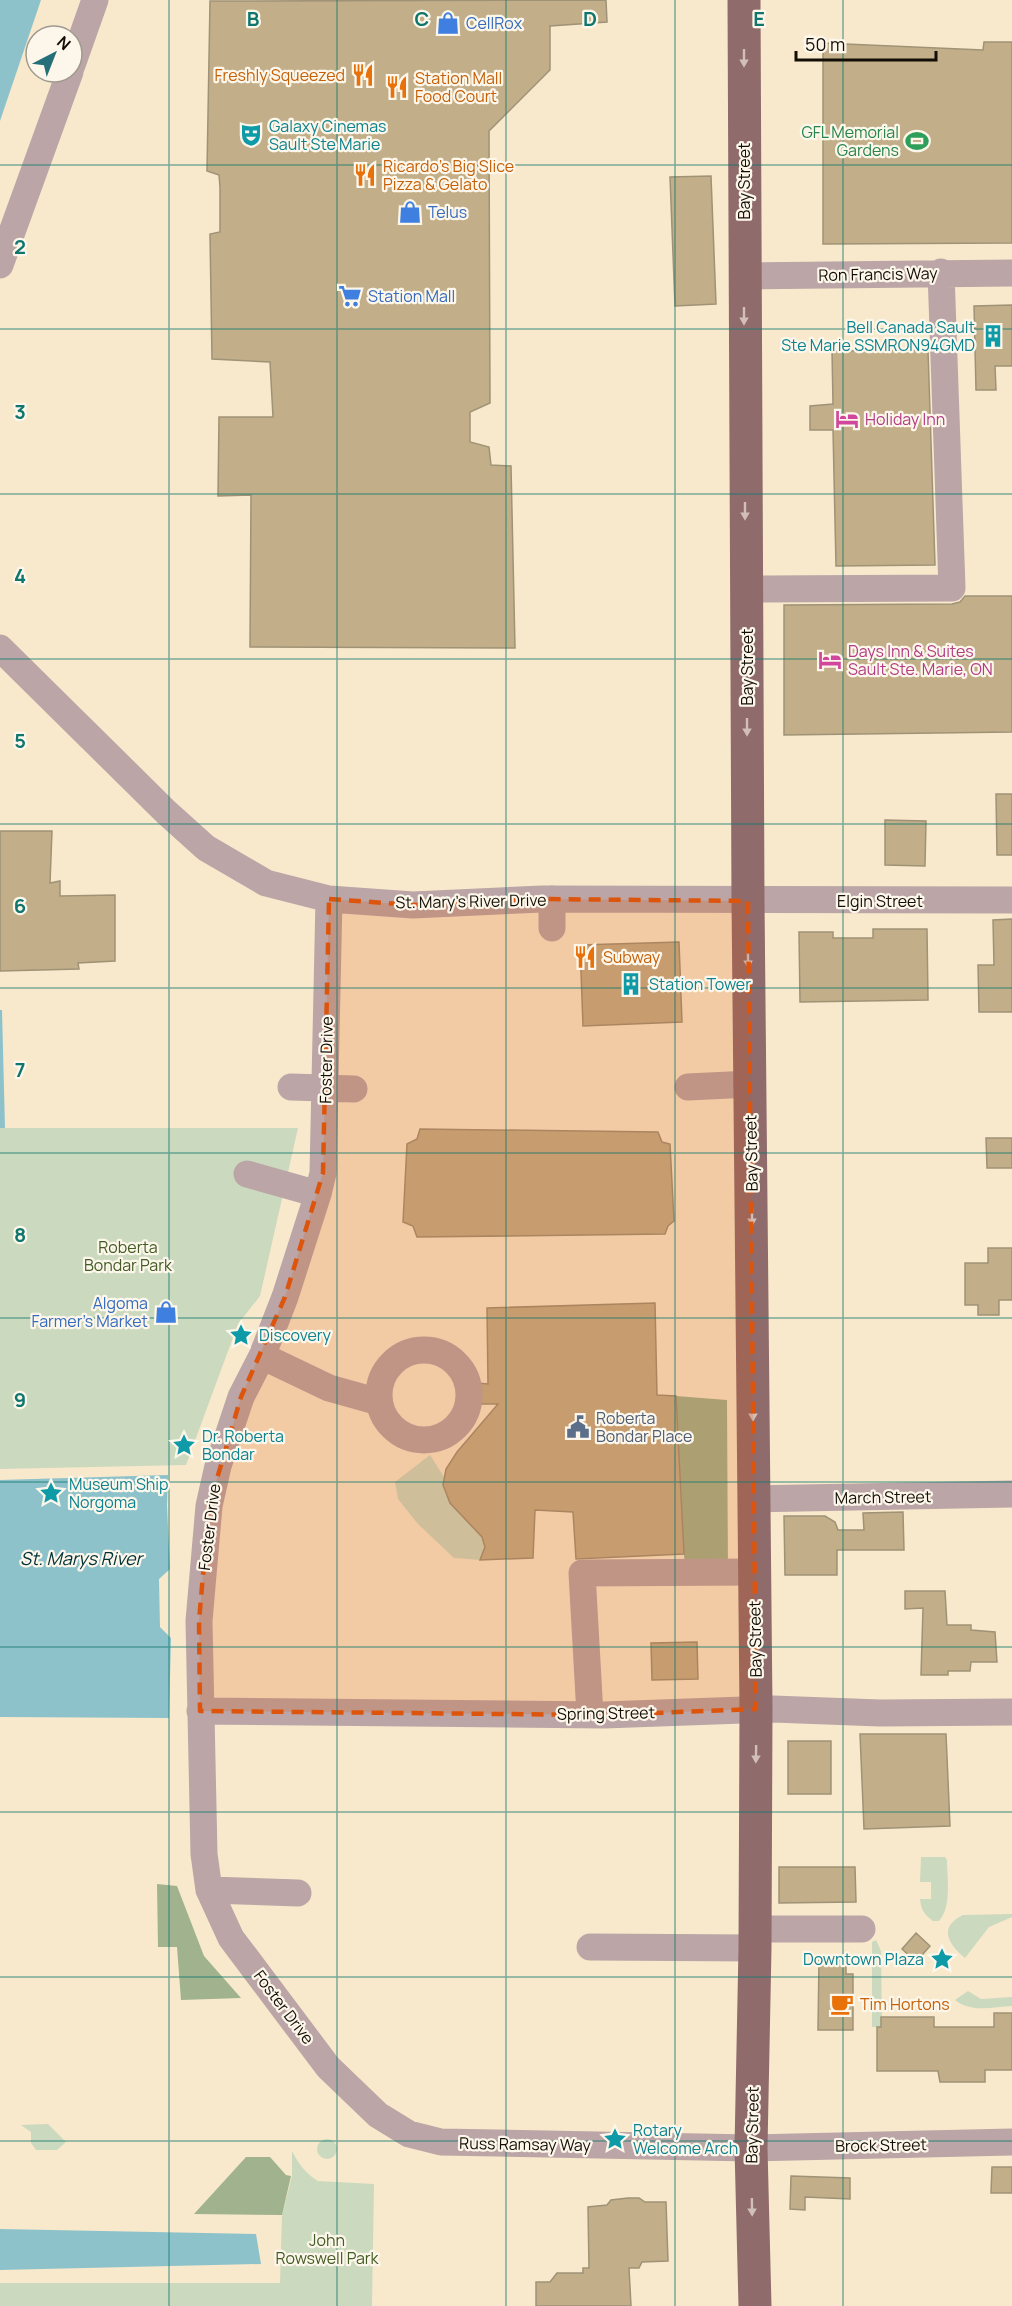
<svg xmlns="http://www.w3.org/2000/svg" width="1012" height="2306" viewBox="0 0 1012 2306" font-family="Manrope,sans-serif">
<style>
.green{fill:#cbd9bf}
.forest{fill:#a0b38e}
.water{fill:#8ec2ca}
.building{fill:#c2af89;stroke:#9f9276;stroke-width:1.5}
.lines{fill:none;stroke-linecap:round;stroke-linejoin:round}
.minor{stroke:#bba5a6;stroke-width:27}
.major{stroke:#906b6c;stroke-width:33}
.oneway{fill:#d1bfb8}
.marked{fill:#dd550c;fill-opacity:0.2;stroke:#dd550c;stroke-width:4.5;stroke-dasharray:12 8;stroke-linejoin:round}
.grid{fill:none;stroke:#0f766e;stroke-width:1.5;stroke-opacity:0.55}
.labels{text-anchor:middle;stroke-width:4.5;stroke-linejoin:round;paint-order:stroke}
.shop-label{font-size:16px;fill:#366cbe;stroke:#fdf7eb;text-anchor:start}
.food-label{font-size:16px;fill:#c56008;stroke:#fdf7eb;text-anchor:start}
.culture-label{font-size:16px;fill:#0d838f;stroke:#fdf7eb;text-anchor:start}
.leisure-label{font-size:16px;fill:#27864d;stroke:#fdf7eb;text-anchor:end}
.street-label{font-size:16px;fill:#130e05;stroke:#fdf7eb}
.hotel-label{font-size:16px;fill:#b23c85;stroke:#fdf7eb;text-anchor:start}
.park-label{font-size:16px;fill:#435c25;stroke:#fdf7eb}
.service-label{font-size:16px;fill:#4e5e75;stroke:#fdf7eb;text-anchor:start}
.water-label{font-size:18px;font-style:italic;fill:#003238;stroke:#fdf7eb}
.grid-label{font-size:20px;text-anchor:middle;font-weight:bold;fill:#0f766e;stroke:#fdf7eb;stroke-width:4.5;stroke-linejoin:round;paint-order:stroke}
</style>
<rect width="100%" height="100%" fill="#f8e9cc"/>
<path class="green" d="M0,1128H298L260,1296L238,1324L186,1465L0,1469Z
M430,1455L444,1477C439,1511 484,1523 485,1546C485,1550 482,1556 480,1560L454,1558L418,1524L398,1499L395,1482Z
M921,1857H945L947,1860C947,1879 952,1906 939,1921H933C924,1914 921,1910 920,1899H931V1882H920Z
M1012,1914V1917L989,1927L965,1958C948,1944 938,1927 963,1915Z
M876,1940L881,1951L882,2027H872V1942Z
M968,1991L981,1999L1012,1997V2006C993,2007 971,2013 955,2000Z
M48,2124L66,2142L57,2150H36L31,2143V2132L21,2125Z
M317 2149a10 10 0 1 1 20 0a10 10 0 1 1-20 0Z
M292,2151C298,2163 306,2174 318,2181L374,2184L372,2306H0V2283H280L282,2215L292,2176Z"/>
<path class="forest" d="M676,1396L727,1400L728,1572L685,1573Z
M157,1884L177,1886L204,1956L241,1998L181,2000L177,1947H158Z
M246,2157H270L286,2175L291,2176L282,2215L194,2214Z"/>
<path class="water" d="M0,0H41L0,121Z
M0,1010H2L5,1128H0Z
M168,1475L167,1506L170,1569L159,1579L160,1627L171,1638L169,1718L0,1717V1480Z
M0,2229L256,2234L261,2264L0,2270Z"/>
<path class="building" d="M606,0L607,22L550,26V70L489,131L490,403L470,412V442L489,447L491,465L511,466L515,648L250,647L251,495L218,496L219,417H273L270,362L212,359L210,234L220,232V187L219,175L207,171L210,1Z
M984,42H1012V243L823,244V43L983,50Z
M711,176L716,304L675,306L670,177Z
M1012,305V366H995L996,390H976L974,306Z
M928,350L935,565L836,566L833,430H810V406L833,404L832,351Z
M965,596H1012V732L784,735V605L952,604L960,602Z
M996,794H1012V855H997Z
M885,820L926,821L925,866L885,865Z
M0,831H52L50,883L60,881V896L115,895V961L78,963L79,969L0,971Z
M1012,919V1012H979L978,965H994L993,920Z
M873,929H927L928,1000L800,1002L799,932H833V938H873Z
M679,942L682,1022L583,1026L580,945Z
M420,1129L658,1132L662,1142L670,1144L674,1221L668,1226L665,1234L417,1237L413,1226L403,1222L407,1144L417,1139Z
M986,1138H1012V1168H987Z
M988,1248H1012V1300H999V1315H978V1305H965V1263H988Z
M655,1303L657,1395L676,1396L684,1554L576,1559L573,1512L535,1510L533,1558L480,1560L485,1547L482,1537L450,1503L443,1485L446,1469L457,1452L498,1404H478V1383L488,1384L487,1308Z
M903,1512L904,1550H837V1575H785L784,1516H825L835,1522L838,1530H864L863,1513Z
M905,1591H945L947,1625H971V1630L995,1632L997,1662H971L970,1671H948V1675H921L923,1608L905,1609Z
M697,1642L698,1679L652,1680L651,1643Z
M860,1734H946L950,1826L864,1829Z
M788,1741H831V1794H788Z
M779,1867H855L856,1902L779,1903Z
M916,1933L930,1946L916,1962L902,1949Z
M819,1960H846V1974H853V2030H818Z
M994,2013H1012V2070H985V2082H940L938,2071H877V2027H881V2017H934V2027H994Z
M992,2167H1012V2193H991Z
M791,2176L850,2178V2199L805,2197V2210L790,2209Z
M628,2198H639L645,2202H666L668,2261L642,2262L639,2268H629L631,2306H536V2282H550L557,2273H583V2268H589L588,2207L607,2205L611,2200Z"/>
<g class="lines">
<path class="minor" d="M72,65L95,0
M0,265L70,72
M744,276L1012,273
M746,589L952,588L941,272
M0,648L166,812L206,848L266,883L329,899L413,905L542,899L1012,900
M329,899L323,1173L318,1194L285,1297L262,1356L241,1397L218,1466L209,1506L199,1621L204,1854L209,1890L231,1938L328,2067L378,2115L409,2134L441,2142L751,2148L1012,2142
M552,899V928
M291,1087L354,1089
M688,1087L750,1084
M247,1174L318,1194
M379 1395a45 45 0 1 1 90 0a45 45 0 1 1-90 0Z
M262,1356L329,1388L379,1402
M753,1499L1012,1494
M200,1711L604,1715L773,1709L880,1713L1012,1712
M590,1715L582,1573L754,1572
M209,1890L298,1893
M754,1929H862
M590,1947L755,1948"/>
<path class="major" d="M744,0L748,901L756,1709L755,1948L751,2148L755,2306"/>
</g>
<defs><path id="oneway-solid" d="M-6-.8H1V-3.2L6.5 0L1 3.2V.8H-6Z" transform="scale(1.5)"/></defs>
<g class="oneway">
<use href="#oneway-solid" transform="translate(744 58) rotate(90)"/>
<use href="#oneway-solid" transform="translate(744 316) rotate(90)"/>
<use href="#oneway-solid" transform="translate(745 511) rotate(90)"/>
<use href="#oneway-solid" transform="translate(747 727) rotate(90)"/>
<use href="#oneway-solid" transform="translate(748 959) rotate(89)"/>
<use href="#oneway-solid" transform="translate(752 1217) rotate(90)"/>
<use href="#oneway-solid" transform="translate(753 1412) rotate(90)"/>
<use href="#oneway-solid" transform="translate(756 1754) rotate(91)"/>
<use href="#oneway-solid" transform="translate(752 2207) rotate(89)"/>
</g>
<path class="marked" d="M329,899L413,905L542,899L748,901L756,1709L604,1715L200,1711L199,1621L209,1506L241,1397L285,1297L323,1173Z"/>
<path class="grid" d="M169,0V2306M337,0V2306M506,0V2306M675,0V2306M843,0V2306M0,165H1012M0,329H1012M0,494H1012M0,659H1012M0,824H1012M0,988H1012M0,1153H1012M0,1318H1012M0,1482H1012M0,1647H1012M0,1812H1012M0,1977H1012M0,2141H1012"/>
<defs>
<g id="shop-bare" transform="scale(1.8)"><path d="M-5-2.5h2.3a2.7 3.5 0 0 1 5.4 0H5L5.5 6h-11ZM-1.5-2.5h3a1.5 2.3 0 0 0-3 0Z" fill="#3f7fe0" stroke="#fdf7eb" stroke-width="2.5" paint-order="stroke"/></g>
<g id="restaurant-bare" transform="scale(1.8)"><path d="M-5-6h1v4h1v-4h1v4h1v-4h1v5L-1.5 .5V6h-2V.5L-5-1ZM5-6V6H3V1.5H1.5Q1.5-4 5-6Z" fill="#e8710a" stroke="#fdf7eb" stroke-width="2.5" paint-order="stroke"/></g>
<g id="theatre-bare" transform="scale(1.8)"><path d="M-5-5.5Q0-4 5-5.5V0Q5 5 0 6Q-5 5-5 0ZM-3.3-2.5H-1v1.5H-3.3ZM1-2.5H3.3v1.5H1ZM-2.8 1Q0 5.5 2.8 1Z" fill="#0f9aa8" stroke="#fdf7eb" stroke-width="2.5" paint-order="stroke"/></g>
<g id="stadium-bare" transform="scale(1.8)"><path d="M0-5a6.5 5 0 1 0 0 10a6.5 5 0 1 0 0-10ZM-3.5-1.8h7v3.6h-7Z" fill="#2e9e5b" stroke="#fdf7eb" stroke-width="2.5" paint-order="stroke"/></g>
<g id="supermarket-bare" transform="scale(1.8)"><path d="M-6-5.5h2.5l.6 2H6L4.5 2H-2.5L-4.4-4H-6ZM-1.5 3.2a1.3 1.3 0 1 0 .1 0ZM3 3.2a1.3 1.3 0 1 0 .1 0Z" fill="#3f7fe0" stroke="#fdf7eb" stroke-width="2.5" paint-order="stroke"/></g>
<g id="building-bare" transform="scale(1.8)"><path d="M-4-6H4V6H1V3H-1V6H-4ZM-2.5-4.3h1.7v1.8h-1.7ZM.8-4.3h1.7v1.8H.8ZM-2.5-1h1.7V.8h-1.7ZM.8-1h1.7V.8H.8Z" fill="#0f9aa8" stroke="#fdf7eb" stroke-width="2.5" paint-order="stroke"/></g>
<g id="hotel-bare" transform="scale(1.8)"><path d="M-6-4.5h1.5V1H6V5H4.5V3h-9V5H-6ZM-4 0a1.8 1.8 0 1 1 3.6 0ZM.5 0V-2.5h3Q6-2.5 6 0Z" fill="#d1479c" stroke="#fdf7eb" stroke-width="2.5" paint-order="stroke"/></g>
<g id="sight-bare" transform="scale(1.8)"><path d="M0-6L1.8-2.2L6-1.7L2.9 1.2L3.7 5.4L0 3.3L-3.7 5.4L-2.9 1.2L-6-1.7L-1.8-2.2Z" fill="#0f9aa8" stroke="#fdf7eb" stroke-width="2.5" paint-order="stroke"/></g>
<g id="civic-bare" transform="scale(1.8)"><path d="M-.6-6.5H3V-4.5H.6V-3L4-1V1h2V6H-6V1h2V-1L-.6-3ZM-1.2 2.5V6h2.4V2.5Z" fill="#5c6f8a" stroke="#fdf7eb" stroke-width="2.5" paint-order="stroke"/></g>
<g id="cafe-bare" transform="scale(1.8)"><path d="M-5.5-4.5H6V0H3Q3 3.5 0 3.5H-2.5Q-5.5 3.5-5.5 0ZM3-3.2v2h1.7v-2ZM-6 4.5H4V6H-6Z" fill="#e8710a" stroke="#fdf7eb" stroke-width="2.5" paint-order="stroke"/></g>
</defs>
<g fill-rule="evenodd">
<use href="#shop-bare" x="448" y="23"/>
<use href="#restaurant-bare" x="363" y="75"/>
<use href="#restaurant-bare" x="397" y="87"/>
<use href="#theatre-bare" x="251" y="135"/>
<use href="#stadium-bare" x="917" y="141"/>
<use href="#restaurant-bare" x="365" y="175"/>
<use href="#shop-bare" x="410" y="212"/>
<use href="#supermarket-bare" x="350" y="296"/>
<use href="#building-bare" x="993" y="336"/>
<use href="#hotel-bare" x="847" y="419"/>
<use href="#hotel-bare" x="830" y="660"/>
<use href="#restaurant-bare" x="585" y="957"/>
<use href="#building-bare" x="631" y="984"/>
<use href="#shop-bare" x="166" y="1312"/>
<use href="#sight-bare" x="241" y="1335"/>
<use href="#civic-bare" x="578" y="1427"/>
<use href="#sight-bare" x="184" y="1445"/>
<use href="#sight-bare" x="51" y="1493"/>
<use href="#sight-bare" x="942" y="1959"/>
<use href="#cafe-bare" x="842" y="2004"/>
<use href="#sight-bare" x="615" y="2139"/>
</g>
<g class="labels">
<g class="shop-label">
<text x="466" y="29">CellRox</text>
<text x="428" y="218">Telus</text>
<text x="368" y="302">Station Mall</text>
<text x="148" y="1309" text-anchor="end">Algoma<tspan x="148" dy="18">Farmer's Market</tspan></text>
</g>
<g class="food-label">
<text x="345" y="81" text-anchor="end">Freshly Squeezed</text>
<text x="415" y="84">Station Mall<tspan x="415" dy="18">Food Court</tspan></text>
<text x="383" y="172">Ricardo's Big Slice<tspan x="383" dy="18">Pizza &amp; Gelato</tspan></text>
<text x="603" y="963">Subway</text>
<text x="860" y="2010">Tim Hortons</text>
</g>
<g class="culture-label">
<text x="269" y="132">Galaxy Cinemas<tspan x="269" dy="18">Sault Ste Marie</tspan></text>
<text x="975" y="333" text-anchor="end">Bell Canada Sault<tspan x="975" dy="18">Ste Marie SSMRON94GMD</tspan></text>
<text x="649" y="990">Station Tower</text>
<text x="259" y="1341">Discovery</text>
<text x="202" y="1442">Dr. Roberta<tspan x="202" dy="18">Bondar</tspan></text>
<text x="69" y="1490">Museum Ship<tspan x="69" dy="18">Norgoma</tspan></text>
<text x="924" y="1965" text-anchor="end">Downtown Plaza</text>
<text x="633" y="2136">Rotary<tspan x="633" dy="18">Welcome Arch</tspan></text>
</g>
<g class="leisure-label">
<text x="899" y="138">GFL Memorial<tspan x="899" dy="18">Gardens</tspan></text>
</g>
<g class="street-label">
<text transform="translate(744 181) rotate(-90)" y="6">Bay Street</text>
<text transform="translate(878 274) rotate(-1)" y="6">Ron Francis Way</text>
<text transform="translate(747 667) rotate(-90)" y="6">Bay Street</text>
<text transform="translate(471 901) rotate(-1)" y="6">St. Mary's River Drive</text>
<text x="880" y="907">Elgin Street</text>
<text transform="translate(326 1060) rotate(-89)" y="6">Foster Drive</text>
<text transform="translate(751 1153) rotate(-91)" y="6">Bay Street</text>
<text transform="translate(883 1497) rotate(-1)" y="6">March Street</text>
<text transform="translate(209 1527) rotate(-83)" y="6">Foster Drive</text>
<text transform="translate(755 1639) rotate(-91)" y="6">Bay Street</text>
<text transform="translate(606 1713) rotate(-1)" y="6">Spring Street</text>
<text transform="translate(284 2007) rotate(53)" y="6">Foster Drive</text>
<text transform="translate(752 2125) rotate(-89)" y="6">Bay Street</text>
<text transform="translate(525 2144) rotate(1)" y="6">Russ Ramsay Way</text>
<text transform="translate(881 2145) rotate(-1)" y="6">Brock Street</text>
</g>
<g class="hotel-label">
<text x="865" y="425">Holiday Inn</text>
<text x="848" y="657">Days Inn &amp; Suites<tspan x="848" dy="18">Sault Ste. Marie, ON</tspan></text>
</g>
<g class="park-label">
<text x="128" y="1253">Roberta<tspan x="128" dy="18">Bondar Park</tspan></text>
<text x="327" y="2246">John<tspan x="327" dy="18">Rowswell Park</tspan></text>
</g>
<g class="service-label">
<text x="596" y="1424">Roberta<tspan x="596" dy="18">Bondar Place</tspan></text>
</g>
<g class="water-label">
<text x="81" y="1565">St. Marys River</text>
</g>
</g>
<g class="grid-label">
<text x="253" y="26">B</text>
<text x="422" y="26">C</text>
<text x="590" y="26">D</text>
<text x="759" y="26">E</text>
<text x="20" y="254">2</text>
<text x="20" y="419">3</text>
<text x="20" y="583">4</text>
<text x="20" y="748">5</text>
<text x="20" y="913">6</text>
<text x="20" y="1077">7</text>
<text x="20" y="1242">8</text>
<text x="20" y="1407">9</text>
</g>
<g transform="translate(54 54) rotate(42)"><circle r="28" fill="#fdf7eb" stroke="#9f9a8f" stroke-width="1.5"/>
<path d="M0-4.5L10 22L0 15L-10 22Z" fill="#256f78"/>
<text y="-9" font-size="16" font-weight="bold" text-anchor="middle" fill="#130e05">N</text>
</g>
<path d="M796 51v9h140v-9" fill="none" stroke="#130e05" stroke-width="3"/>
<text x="805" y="51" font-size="18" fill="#130e05" stroke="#fdf7eb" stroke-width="4.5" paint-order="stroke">50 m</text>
</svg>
